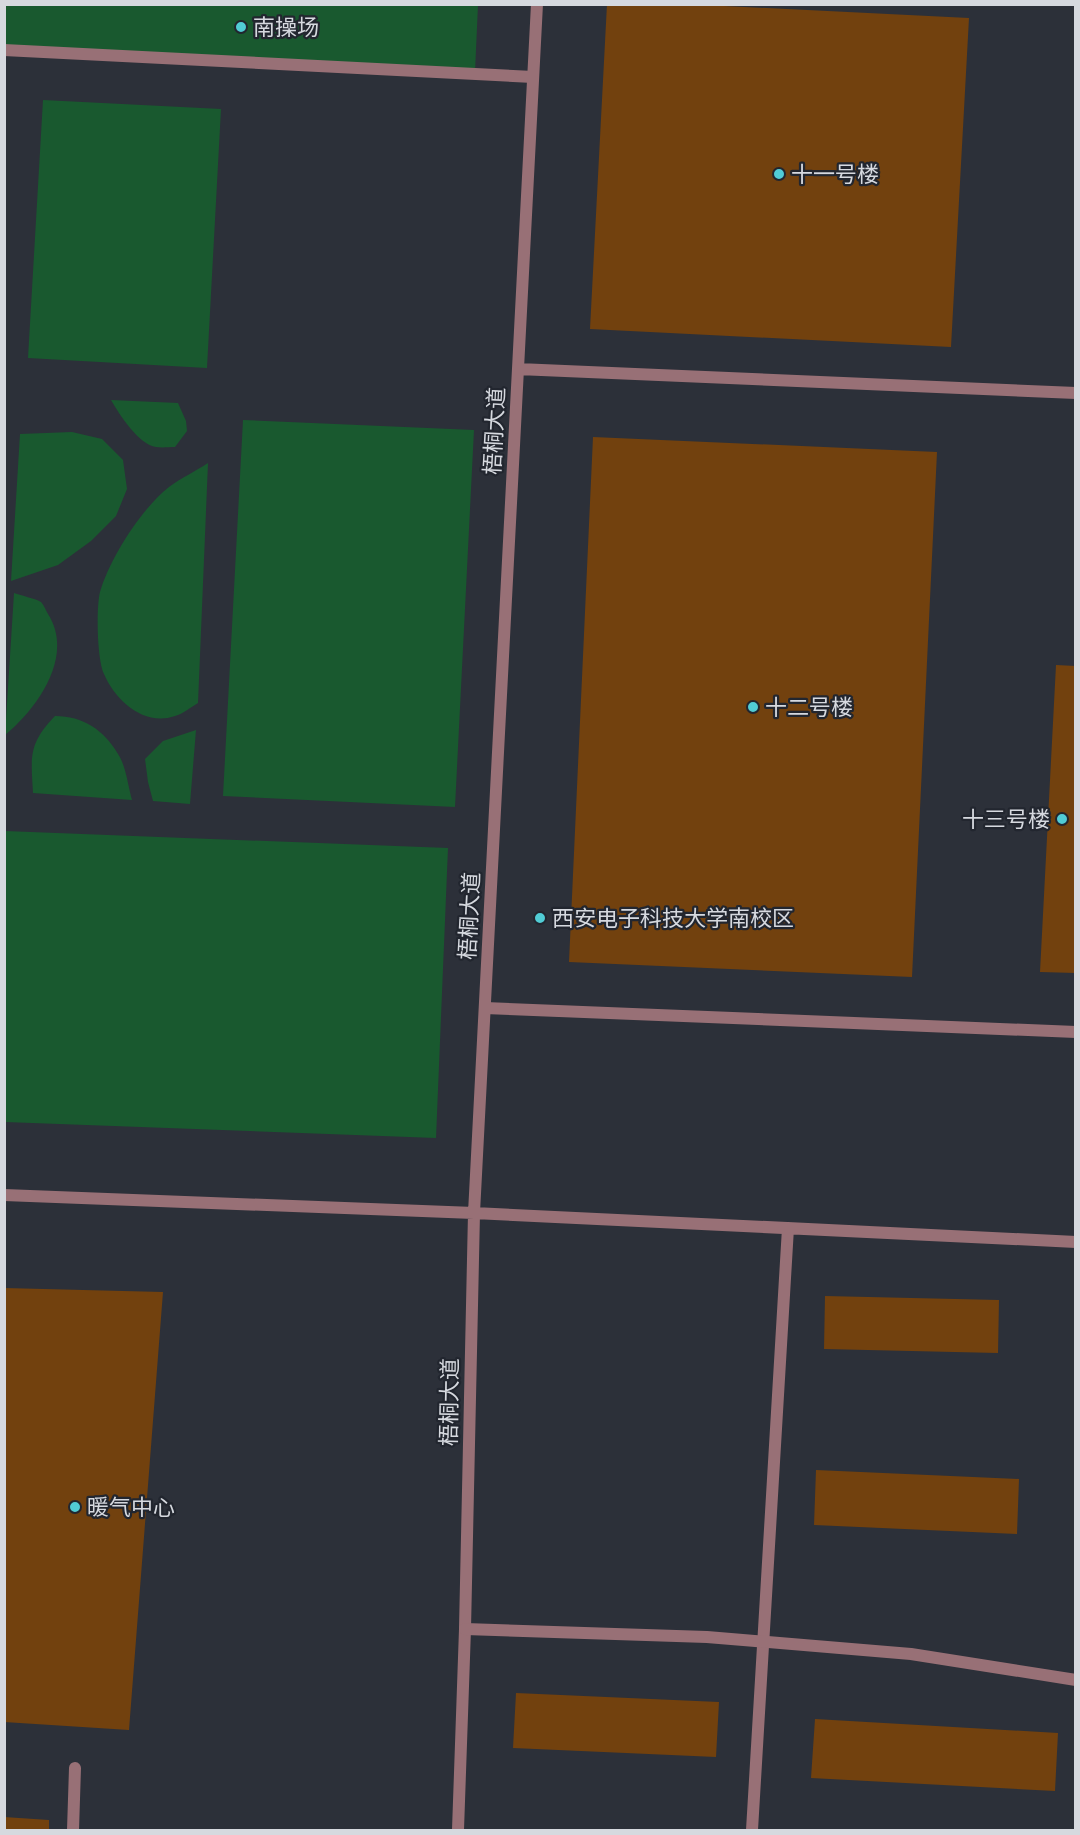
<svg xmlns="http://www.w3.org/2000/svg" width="1080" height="1835" viewBox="0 0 1080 1835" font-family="'Sofia Sans Condensed','Noto Sans SC',sans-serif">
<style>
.green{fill:#19592f}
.building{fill:#72410e}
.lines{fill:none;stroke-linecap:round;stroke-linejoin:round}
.lane{stroke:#987076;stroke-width:12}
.street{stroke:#987076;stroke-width:12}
.poi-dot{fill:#51ccd5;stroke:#22262f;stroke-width:2}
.labels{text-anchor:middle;stroke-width:4.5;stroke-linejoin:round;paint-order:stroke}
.poi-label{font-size:22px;fill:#d6d9df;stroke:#22262f;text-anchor:start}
.street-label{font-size:22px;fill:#d6d9df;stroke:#22262f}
</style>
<rect width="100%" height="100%" fill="#2c3039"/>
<path class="green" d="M5,5H478L475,72L5,49Z
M43,100L221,109L207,368L28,358Z
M111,400L178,403L186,421L187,431L175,447C169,447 162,448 156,447C139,445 119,414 111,400Z
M243,420L474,430L455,807L223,796Z
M72,432L102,439L123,460L127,489L116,516L91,541L58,565L11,581L20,434Z
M208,463L198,703C191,707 183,714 175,716C144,727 115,700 104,674C97,659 96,608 100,592C110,558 141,509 169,487C181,478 196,471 208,463Z
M14,593C22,596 34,598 41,602C44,605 46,611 48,614C75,656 37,709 5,735Z
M55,716C83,716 104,730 118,754C126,766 128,786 132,800L33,793C31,757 28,744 55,716Z
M196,730L190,804L153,801L148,782L145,759L163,741Z
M5,831L448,848L436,1138L5,1122Z"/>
<path class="building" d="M607,4H684L969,18L951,347L590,329Z
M593,437L937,452L912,977L569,962Z
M1056,665L1076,666V973L1040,972Z
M4,1288L163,1292L129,1730L4,1722Z
M825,1296L999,1300L998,1353L824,1349Z
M816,1470L1019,1479L1017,1534L814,1525Z
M516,1693L719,1702L716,1757L513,1748Z
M815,1719L1058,1733L1055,1791L811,1778Z
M4,1817L49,1820V1830H4Z"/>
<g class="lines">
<path class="lane" d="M4,50L533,77
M518,369L1076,393
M485,1008L1076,1032
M4,1195L474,1213L1076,1242
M73,1830L75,1768
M458,1830L465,1629L474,1213L537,4
M752,1830L788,1228"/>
<path class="street" d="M465,1629L707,1637L911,1654L1076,1680"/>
</g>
<g class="poi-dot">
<circle cx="241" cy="27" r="6"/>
<circle cx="779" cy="174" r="6"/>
<circle cx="753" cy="707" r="6"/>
<circle cx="1062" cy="819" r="6"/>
<circle cx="540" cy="918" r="6"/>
<circle cx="75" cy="1507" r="6"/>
</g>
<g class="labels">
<g class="poi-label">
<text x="253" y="35">南操场</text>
<text x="791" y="182">十一号楼</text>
<text x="765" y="715">十二号楼</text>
<text x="1050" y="827" text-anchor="end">十三号楼</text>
<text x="552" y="926">西安电子科技大学南校区</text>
<text x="87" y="1515">暖气中心</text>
</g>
<g class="street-label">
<text transform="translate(494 431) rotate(-87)" y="8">梧桐大道</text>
<text transform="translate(469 916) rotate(-87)" y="8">梧桐大道</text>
<text transform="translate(449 1402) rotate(-89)" y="8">梧桐大道</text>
</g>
</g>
<rect width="1080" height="1835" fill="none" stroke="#d6d9df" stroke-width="12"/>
</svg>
